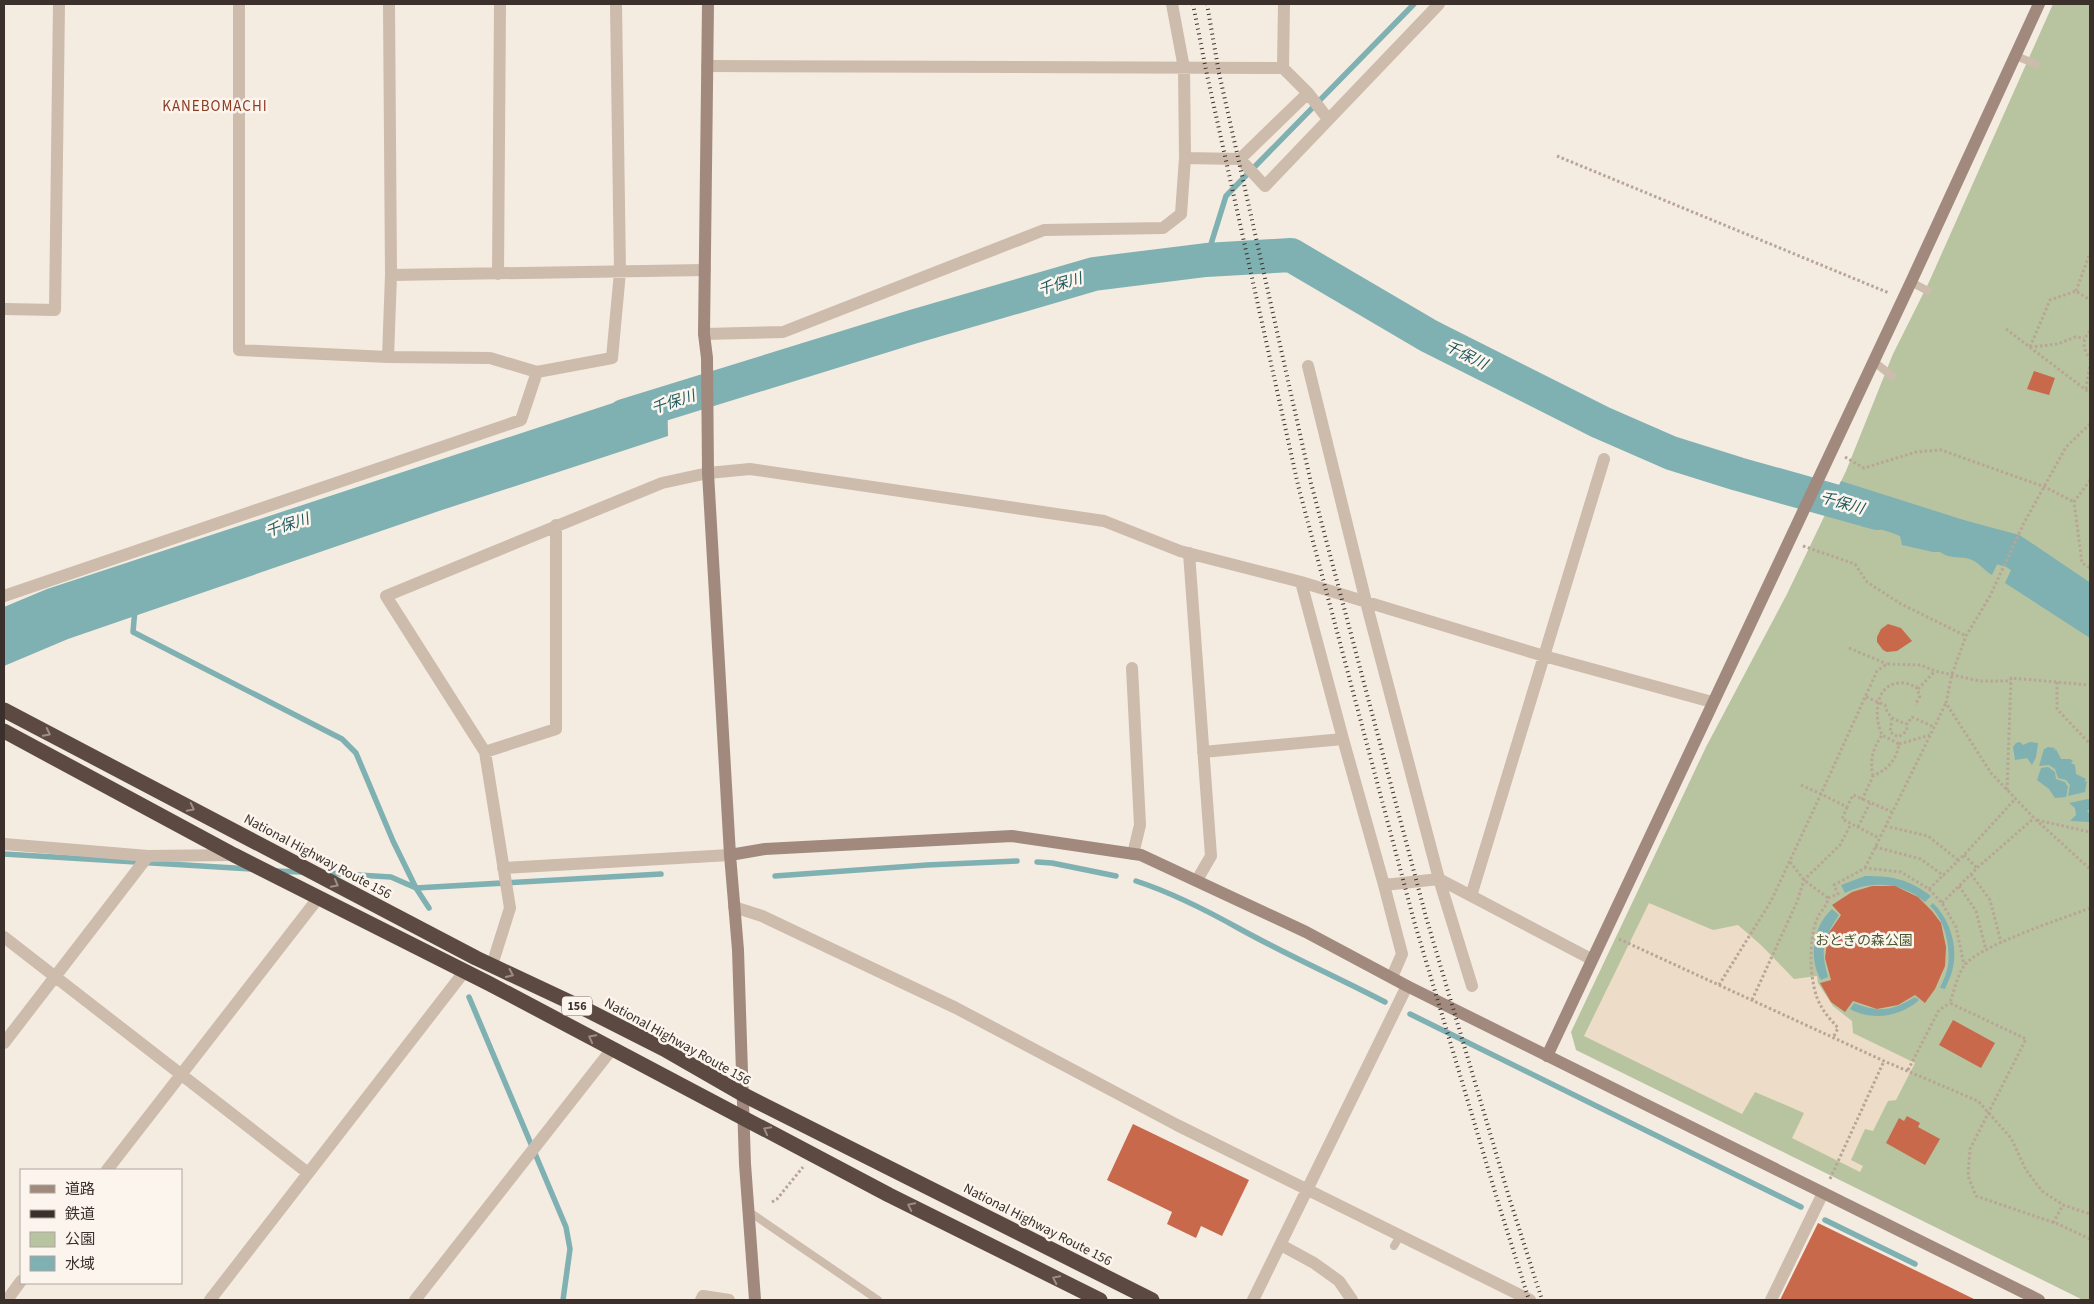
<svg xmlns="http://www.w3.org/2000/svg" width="2094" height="1304" viewBox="0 0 2094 1304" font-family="'Source Sans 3','Noto Sans JP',sans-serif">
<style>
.green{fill:#b8c4a0}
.plaza{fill:#ecdcc8}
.water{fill:#7fb0b2}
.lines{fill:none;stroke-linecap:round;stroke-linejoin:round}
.stream{stroke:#7fb0b2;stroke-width:5.5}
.river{stroke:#7fb0b2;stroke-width:34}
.building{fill:#c8694b}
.path{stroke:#b9a596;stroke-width:3;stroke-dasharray:2.5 2.5;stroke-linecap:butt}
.lane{stroke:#cdbbac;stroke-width:8}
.street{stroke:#cdbbac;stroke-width:12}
.secondary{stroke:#a18a7d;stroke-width:12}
.highway{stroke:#5c4a42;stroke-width:15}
.rail{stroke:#3b302b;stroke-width:4;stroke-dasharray:1 4;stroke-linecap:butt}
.oneway{stroke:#9c8e87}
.labels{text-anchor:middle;stroke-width:5;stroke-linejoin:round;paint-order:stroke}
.shield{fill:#fbf5ee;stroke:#756b66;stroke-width:1}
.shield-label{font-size:12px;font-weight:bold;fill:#3b302b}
.street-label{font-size:14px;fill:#3b302b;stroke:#fbf5ee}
.park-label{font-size:14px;fill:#4a5a2e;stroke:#fbf5ee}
.neighbourhood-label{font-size:15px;letter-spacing:1px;fill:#8c3b22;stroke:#fbf5ee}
.water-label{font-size:15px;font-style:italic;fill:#1f5a5e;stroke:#fbf5ee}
</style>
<rect width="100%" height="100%" fill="#f4ebe1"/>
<path class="green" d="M2053,4H2090V1300H2083L1576,1050L1571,1032L1706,747L1787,594L1846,471L1893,354L1929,282Z"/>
<path class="plaza" d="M1649,903L1713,930L1738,925L1761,945L1794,979L1817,976L1818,983L1833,1006L1852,1021L1853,1033L1915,1063L1896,1100L1888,1101L1873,1131L1865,1129L1851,1160L1863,1166L1860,1172L1792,1138L1804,1113L1755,1092L1742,1114L1584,1036Z"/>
<path class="water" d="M667,389L668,436L439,511L68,639L4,666V607L47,589L613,403Z
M1841,481L1989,528L2010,541L2005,553L1999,554L1998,562L1992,575C1985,571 1979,563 1972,560C1961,555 1951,560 1940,552H1933L1902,545L1900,536C1888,531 1876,527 1863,527L1857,520L1849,522L1826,513Z
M2024,546L2090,588V638L2005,583L2011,570H2016L2019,565L2017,559Z
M2020,742L2023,745L2030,742L2038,743L2036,757L2032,765L2027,758L2015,760L2013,747L2016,743Z
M2048,747L2055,748L2054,751L2056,749L2061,759H2070L2073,761L2071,763L2075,765L2076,774L2086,779L2084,782L2087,781L2085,792L2068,796L2070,785L2066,780L2058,778L2055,769L2049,765L2039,766L2044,749Z
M2048,767L2055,772L2056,779L2065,782L2068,787L2066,797L2055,798L2049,789L2037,780L2041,768Z
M2088,799L2090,800V809L2087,811L2090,814V822L2070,821L2076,815L2075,808L2069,803Z
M1865,876C1893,876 1908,879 1931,896L1925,902C1902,882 1871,880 1845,893L1841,885Z
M1933,903C1949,918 1958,945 1953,967C1952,974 1948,982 1945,989L1940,988C1943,981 1947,973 1948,965C1951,946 1944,919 1930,906Z
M1832,909L1839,915C1823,939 1820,949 1828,977L1821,980C1808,958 1813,926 1832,909Z
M1915,997L1919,1000C1901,1017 1871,1021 1850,1009L1854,1003C1879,1013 1892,1011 1915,997Z"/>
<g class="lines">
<path class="stream" d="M1206,260L1226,196L1414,4
M135,609L133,632L342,739L356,753L393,841L416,888L429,908
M4,854L251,869
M1037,862L1052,863L1116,876
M275,871L301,872
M325,873L391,877L416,888L661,874
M775,876L927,865L1017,861
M1136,881C1173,893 1206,910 1240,929C1287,955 1337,977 1385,1002
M469,997L566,1227L570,1249L563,1300
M1410,1014L1801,1207
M1825,1220L1915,1264"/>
<path class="river" d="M624,416L912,327L1094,274L1206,260L1291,255L1429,336L1600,422L1671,453L1738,474L1877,513
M1961,537L2013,551L2090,603"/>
</g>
<path class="building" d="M2034,371L2055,378L2049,395L2027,389Z
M1888,624L1901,628L1912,641L1897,651L1887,652L1883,650L1877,642V637L1881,629Z
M1872,886H1895L1918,897L1932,911L1941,923L1946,947L1945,966L1935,989L1925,1003L1915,995L1898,1005L1877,1009L1853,1001L1845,1012L1831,1002L1820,983L1831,980L1825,958L1828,934L1841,915L1832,905L1852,892Z
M1953,1020L1995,1043L1981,1068L1939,1045Z
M1907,1116L1920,1123L1918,1127L1940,1139L1925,1165L1886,1143L1899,1118L1904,1121Z
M1133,1124L1249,1180L1222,1236L1201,1226L1196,1238L1167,1224L1172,1212L1107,1180Z
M1818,1223L1925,1275L1976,1300H1780Z"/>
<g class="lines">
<path class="path" d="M1557,156L1889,293
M2076,291L2090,253
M2006,329L2090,393
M2090,331C2081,341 2083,348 2090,359
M2030,347L2050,300L2076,291L2090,300
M2030,347L2058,344L2075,337L2084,338
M2086,389L2090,364
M2090,424L2066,447L2024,523L1990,596L1966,636L1952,674L1946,703L1991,773L2034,818L2090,869
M1845,457L1864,468L1916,452L1941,450L2045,487L2074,502
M2090,480L2074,502L2082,563L2090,568
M1803,546L1855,564L1867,582L1901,604L1966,636
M1849,648L1887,664
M2057,682V709L2090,744
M1918,689L1935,671
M1866,697L1885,705C1888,718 1895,720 1907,724L1912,717L1934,727
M1892,718L1890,732L1898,737C1904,734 1908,731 1907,724
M1899,744L1930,735
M1873,776C1869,760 1873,749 1882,735
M1801,785L1821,794L1877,671L1887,664L1921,665L1935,671L1980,681H2011
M2007,790L2011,678L2090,685
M1862,800L1873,776C1888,769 1896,761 1899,744L1882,735C1874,718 1874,684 1900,683C1905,682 1911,685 1916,687L1920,696L1915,705
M1847,807L1842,819L1879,838
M2037,820L2090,832
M1885,826L1928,836L1958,860
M1858,827L1870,803
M1875,847L1921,859L1944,876
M1964,855L1977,868
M1790,862L1804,880L1828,898
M1865,868L1946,703
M1971,874L1990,900L2001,942
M1959,886L1976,911L1986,950
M1929,889L1964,855L2016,798
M1942,903L1977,868L2034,818
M2090,908C2065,918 1977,946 1964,966C1957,976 1954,991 1950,1003L2026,1039L1970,1149L1968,1176L1976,1196L2058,1224L2090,1239
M1619,939L1884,1061L1978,1101L2011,1138L2026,1170L2042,1191L2063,1205L2090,1214
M1719,985L1771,901L1821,794L1847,807L1853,795L1892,812
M1752,1000L1797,902L1804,880L1840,845L1851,824
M1834,1036L1838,1028C1832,1021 1825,1014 1821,1006C1809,987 1808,939 1817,919C1820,911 1827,907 1828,898L1838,894L1834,885L1865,868L1901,872L1929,889L1942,903L1956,927L1964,965
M1908,1070L1939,1010L1950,1003
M1830,1179L1884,1061
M772,1202L777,1199L803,1167
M2053,1223L2063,1205"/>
<path class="lane" d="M2016,56L2036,64
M1911,282L1928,291
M1873,361L1892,376
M748,1211L878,1300
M1394,1246L1400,1236"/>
<path class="street" d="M239,4V350L388,357L490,358L537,372L612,358L620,272L616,4
M707,66L1283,68L1308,93L1328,119
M1283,68L1284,4
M1185,158L1240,159L1265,186L1439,4
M1240,159L1308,93
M498,274L500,4
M391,275L705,270
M4,309L55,310L59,4
M704,334L783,332L1044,230L1163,228L1181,214L1185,158L1184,68L1172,4
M388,357L391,275L389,4
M1308,366L1366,602L1439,879L1591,959
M1189,553L1211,856L1197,880
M4,596L521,420L537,372
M1132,668L1140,825L1133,854
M1343,739L1384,885L1402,954L1392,977
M485,752L556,729V525
M1203,752L1343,739L1301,582
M4,844L148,856L234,855
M503,868L730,855
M1384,885L1439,879L1472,986
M1471,896L1604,459
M734,907L762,916L956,1008L1177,1125L1530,1300
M4,937L308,1173
M492,965L510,908L485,752L386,596L662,483L708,473L750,469L1104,521L1180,551L1301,582L1544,656L1712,702
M4,1043L148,856
M107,1170L319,897
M1281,1245L1314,1263L1339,1281L1352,1300
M7,1300L21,1281
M210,1300L464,972
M415,1300L612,1049
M701,1300L703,1296L729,1300
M1253,1300L1407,986
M1771,1300L1823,1193"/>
<path class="secondary" d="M708,4L704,334L707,358L708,473L730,855L738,950L745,1164L755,1300
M730,855L765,849L1012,836L1141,855L1306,932L1407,986L2039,1300
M1547,1056L1911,282L2039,4"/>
<path class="highway" d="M4,710L476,958L589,1011L664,1049L744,1095L1152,1300
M4,731L234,855L488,983L889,1195L1100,1300"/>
<path class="rail" d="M1193,4L1207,75L1298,485L1414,921L1498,1202L1529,1300
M1207,4L1219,73L1311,483L1426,917L1509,1197L1542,1300"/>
</g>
<defs><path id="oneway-chevron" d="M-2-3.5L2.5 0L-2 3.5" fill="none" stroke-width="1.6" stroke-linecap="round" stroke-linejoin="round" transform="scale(1.25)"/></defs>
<g class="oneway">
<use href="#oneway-chevron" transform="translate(47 733) rotate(27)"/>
<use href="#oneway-chevron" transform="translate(191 808) rotate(27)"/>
<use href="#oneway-chevron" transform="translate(335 884) rotate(28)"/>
<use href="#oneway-chevron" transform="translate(510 974) rotate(25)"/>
<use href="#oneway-chevron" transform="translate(592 1038) rotate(-152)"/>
<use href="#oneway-chevron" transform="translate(767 1130) rotate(-152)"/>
<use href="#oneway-chevron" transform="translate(911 1206) rotate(-154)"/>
<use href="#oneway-chevron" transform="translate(1056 1279) rotate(-154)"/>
</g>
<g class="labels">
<rect class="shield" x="562" y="996.5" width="30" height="19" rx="4"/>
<g class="shield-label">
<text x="577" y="1010">156</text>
</g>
<g class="street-label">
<text transform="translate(318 856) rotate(28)" y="5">National Highway Route 156</text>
<text transform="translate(678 1041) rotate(29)" y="5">National Highway Route 156</text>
<text transform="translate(1038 1224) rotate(27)" y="5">National Highway Route 156</text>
</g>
<g class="park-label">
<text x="1864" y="945">おとぎの森公園</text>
</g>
<g class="neighbourhood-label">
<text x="215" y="111">KANEBOMACHI</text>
</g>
<g class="water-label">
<text transform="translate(1060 284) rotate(-16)" y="5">千保川</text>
<text transform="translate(1466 355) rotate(27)" y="5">千保川</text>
<text transform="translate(673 402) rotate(-18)" y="5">千保川</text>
<text transform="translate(1842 503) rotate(16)" y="5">千保川</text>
<text transform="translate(287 525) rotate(-18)" y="5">千保川</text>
</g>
</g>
<rect width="2094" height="1304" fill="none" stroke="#3b302b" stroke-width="10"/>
<rect x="20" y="1169" width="162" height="115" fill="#fbf5ee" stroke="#aea6a0"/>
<rect x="30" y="1185" width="25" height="8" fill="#a18a7d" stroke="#aea6a0"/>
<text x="65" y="1194" font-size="15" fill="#3b302b">道路</text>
<rect x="30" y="1210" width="25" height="8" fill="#3b302b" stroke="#aea6a0"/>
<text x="65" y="1219" font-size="15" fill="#3b302b">鉄道</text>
<rect x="30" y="1232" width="25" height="15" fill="#b8c4a0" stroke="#aea6a0"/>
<text x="65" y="1244" font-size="15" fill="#3b302b">公園</text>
<rect x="30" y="1256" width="25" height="15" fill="#7fb0b2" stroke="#aea6a0"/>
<text x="65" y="1269" font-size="15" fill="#3b302b">水域</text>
</svg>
